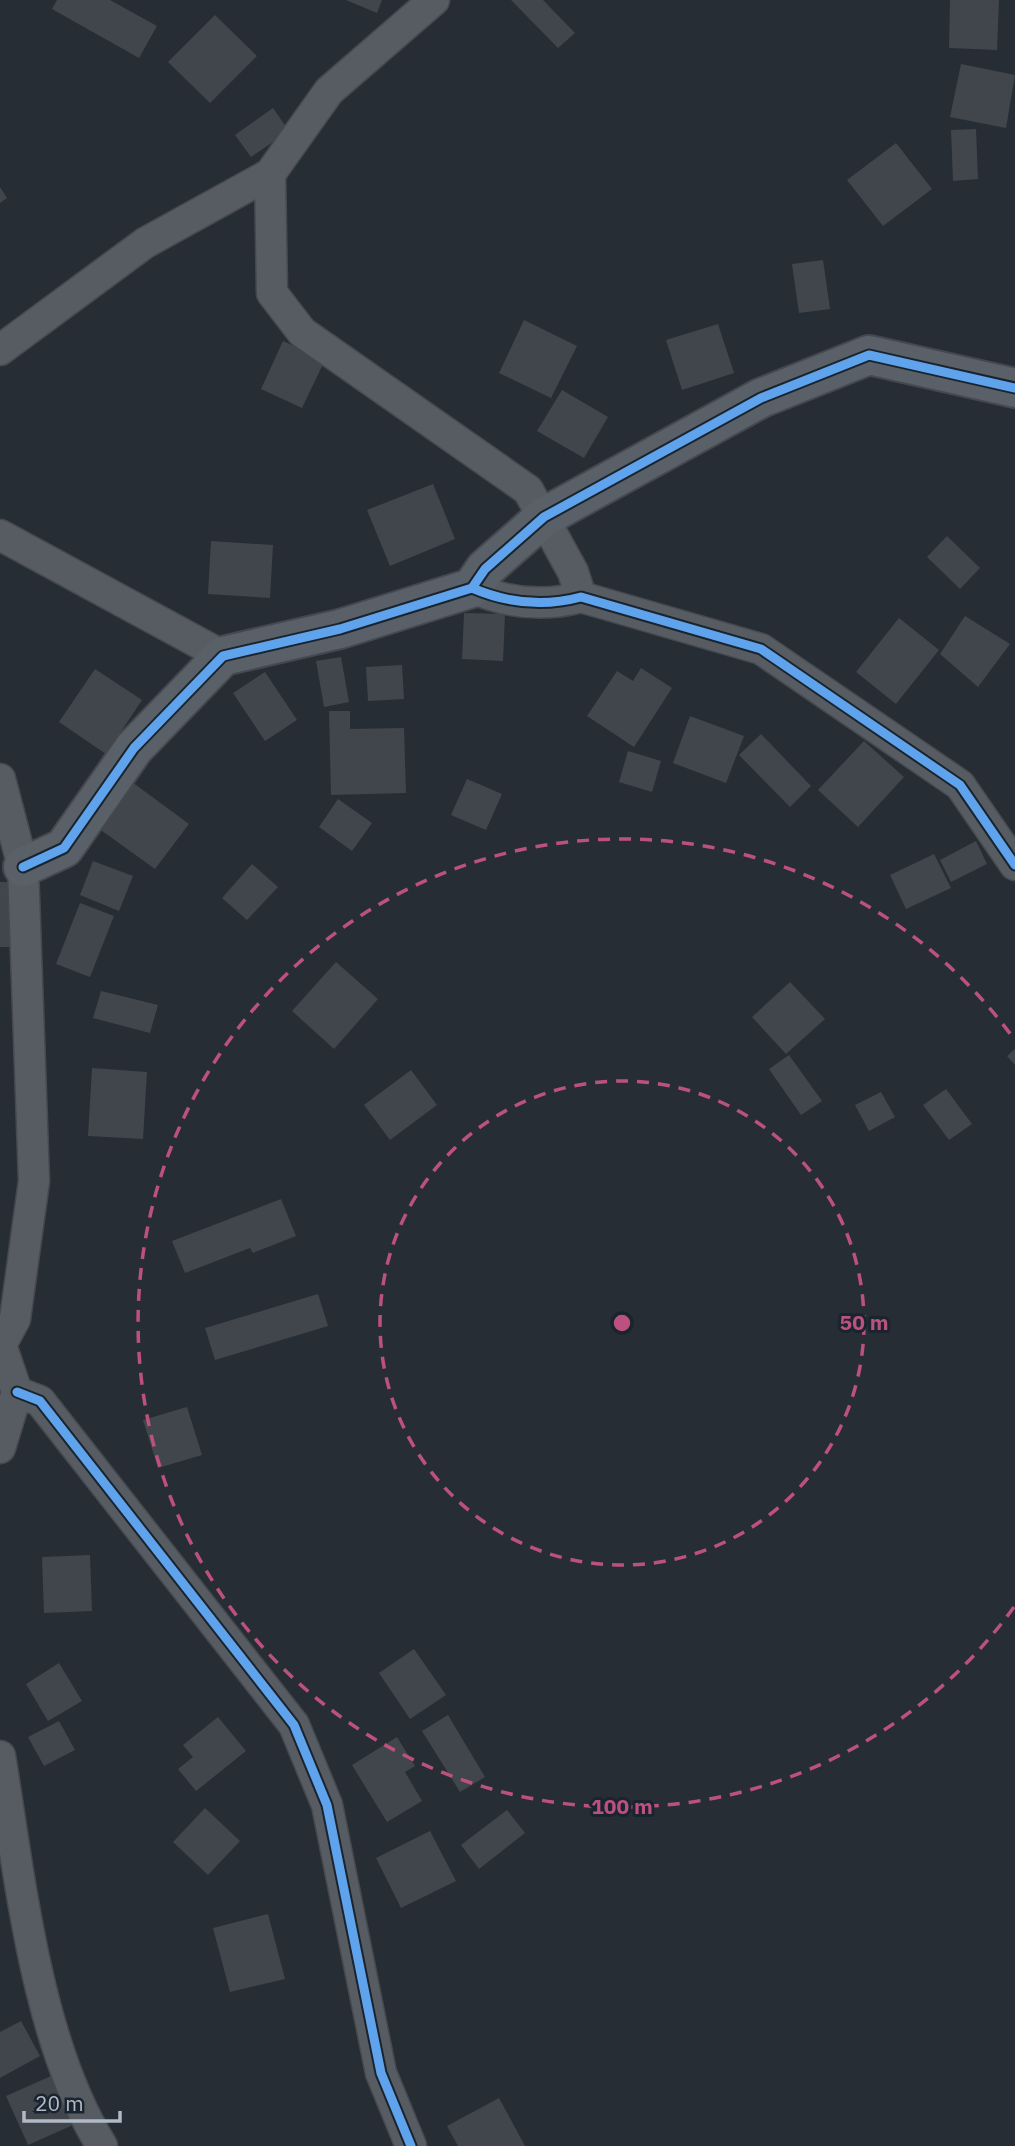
<svg xmlns="http://www.w3.org/2000/svg" width="1015" height="2146" viewBox="0 0 1015 2146" font-family="'IBM Plex Sans',sans-serif">
<style>
.building{fill:#41464c}
.lines{fill:none;stroke-linecap:round;stroke-linejoin:round}
.street-casing{stroke:#45494f;stroke-width:33}
.secondary-casing{stroke:#45494f;stroke-width:42}
.street{stroke:#575c62;stroke-width:30}
.secondary{stroke:#5a6068;stroke-width:38}
.cycleway-casing{stroke:#1a242f;stroke-width:13}
.cycleway{stroke:#60a3ed;stroke-width:9}
.ring{fill:none;stroke:#bc5180;stroke-width:3.5;stroke-dasharray:12 9}
.centre{fill:#bc5180;stroke:#1a242f;stroke-width:3.5}
.ring-label{font-size:21px;text-anchor:middle;font-weight:bold;fill:#bc5180;stroke:#1a242f;stroke-width:6;stroke-linejoin:round;paint-order:stroke}
</style>
<rect width="100%" height="100%" fill="#272d34"/>
<path class="building" d="M57,0H110L157,26L139,58L52,9Z
M346,0H382L377,13Z
M511,0H543L575,33L558,48Z
M950,0H999L997,50L949,48Z
M215,15L257,56L210,103L168,62Z
M961,64L1015,75L1006,128L950,117Z
M273,108L289,131L251,157L235,135Z
M976,129L978,179L953,181L951,130Z
M896,143L932,189L883,226L847,180Z
M0,187L7,198L0,203Z
M823,260L830,309L799,313L792,264Z
M524,320L577,346L551,398L499,373Z
M718,324L734,373L682,390L666,340Z
M283,341L325,360L302,408L261,389Z
M562,390L608,417L584,458L537,431Z
M433,484L455,539L390,566L367,510Z
M947,536L980,568L960,589L927,557Z
M211,541L273,545L270,598L208,594Z
M464,613L505,614L503,661L462,659Z
M965,616L1010,644L978,687L940,654Z
M899,618L939,650L896,704L856,672Z
M341,657L349,702L324,707L316,661Z
M402,665L404,699L368,701L366,667Z
M641,668L672,688L634,747L587,716L617,671L633,681Z
M95,669L142,700L106,754L59,722Z
M265,672L297,720L265,741L233,693Z
M329,711H350V729L404,728L406,793L331,795Z
M690,716L744,736L726,783L673,763Z
M761,734L811,786L790,807L739,755Z
M864,741L904,777L858,827L818,790Z
M628,751L661,761L652,792L619,782Z
M467,779L502,794L486,830L451,815Z
M132,782L189,824L155,869L98,828Z
M338,799L372,823L352,851L319,827Z
M976,841L987,864L951,882L940,860Z
M934,854L951,888L906,909L890,875Z
M93,861L133,876L119,911L80,895Z
M252,864L278,887L247,920L222,898Z
M0,882H11L12,947H0Z
M80,903L114,916L90,977L56,964Z
M336,962L378,999L334,1049L292,1011Z
M790,982L825,1019L786,1054L752,1017Z
M101,991L158,1005L150,1033L93,1018Z
M1015,1049V1065L1007,1056Z
M789,1055L822,1101L801,1115L769,1069Z
M92,1068L147,1072L143,1139L88,1136Z
M411,1070L437,1105L390,1140L364,1105Z
M946,1089L972,1124L949,1140L923,1105Z
M881,1092L895,1117L869,1131L855,1105Z
M281,1199L296,1236L253,1253L250,1248L185,1273L172,1241Z
M318,1294L328,1326L215,1360L205,1328Z
M187,1407L202,1455L158,1468L143,1420Z
M90,1555L92,1611L44,1613L42,1557Z
M414,1649L446,1695L410,1719L379,1673Z
M59,1663L82,1701L48,1721L26,1684Z
M448,1715L485,1777L460,1792L422,1731Z
M218,1717L246,1751L196,1791L178,1769L193,1757L183,1745Z
M59,1721L75,1750L44,1766L28,1737Z
M397,1737L415,1766L405,1772L422,1801L387,1822L352,1765Z
M205,1808L240,1841L208,1875L173,1842Z
M507,1810L525,1833L479,1869L461,1845Z
M430,1831L456,1881L401,1908L376,1858Z
M268,1914L285,1979L230,1992L213,1928Z
M21,2021L40,2056L0,2078V2032Z
M60,2072L82,2121L28,2145L6,2096Z
M499,2098L525,2146H458L447,2126Z"/>
<g class="lines">
<g class="street-casing">
<path id="street" d="M270,174L272,293L302,332L528,490L573,572L581,597
M0,350L145,243L270,174L329,91L434,0
M0,535L223,656
M472,588C507,603 544,607 581,597L761,649L960,785L1015,865
M0,779L23,867L34,1181L15,1319L2,1343
M0,1342L17,1392L0,1448
M17,1392L40,1401L294,1725L327,1805L381,2073L411,2146
M0,1756C20,1877 36,2041 102,2146"/>
</g>
<g class="secondary-casing">
<path id="secondary" d="M23,867L64,848L134,748L223,656L340,629L472,588L485,569L544,517L761,398L869,355L1015,388"/>
</g>
<use href="#street" class="street"/>
<use href="#secondary" class="secondary"/>
<g class="cycleway-casing">
<path id="cycleway" d="M472,588C507,603 544,607 581,597L761,649L960,785L1015,865
M23,867L64,848L134,748L223,656L340,629L472,588L485,569L544,517L761,398L869,355L1015,388
M17,1392L40,1401L294,1725L327,1805L381,2073L411,2146"/>
</g>
<use href="#cycleway" class="cycleway"/>
</g>
<g class="ring">
<circle cx="622" cy="1323" r="242"/>
<path d="M1014 1607A484 484 0 1 1 1014 1039"/>
</g>
<circle cx="622" cy="1323" r="10" class="centre"/>
<g class="ring-label">
<text x="864" y="1330">50 m</text>
<text x="622" y="1814">100 m</text>
</g>
<path d="M24 2111v10h96v-10" fill="none" stroke="#b0bac6" stroke-width="3.5"/>
<text x="35" y="2111" font-size="21" fill="#b0bac6" stroke="#1a242f" stroke-width="5" paint-order="stroke">20 m</text>
</svg>
